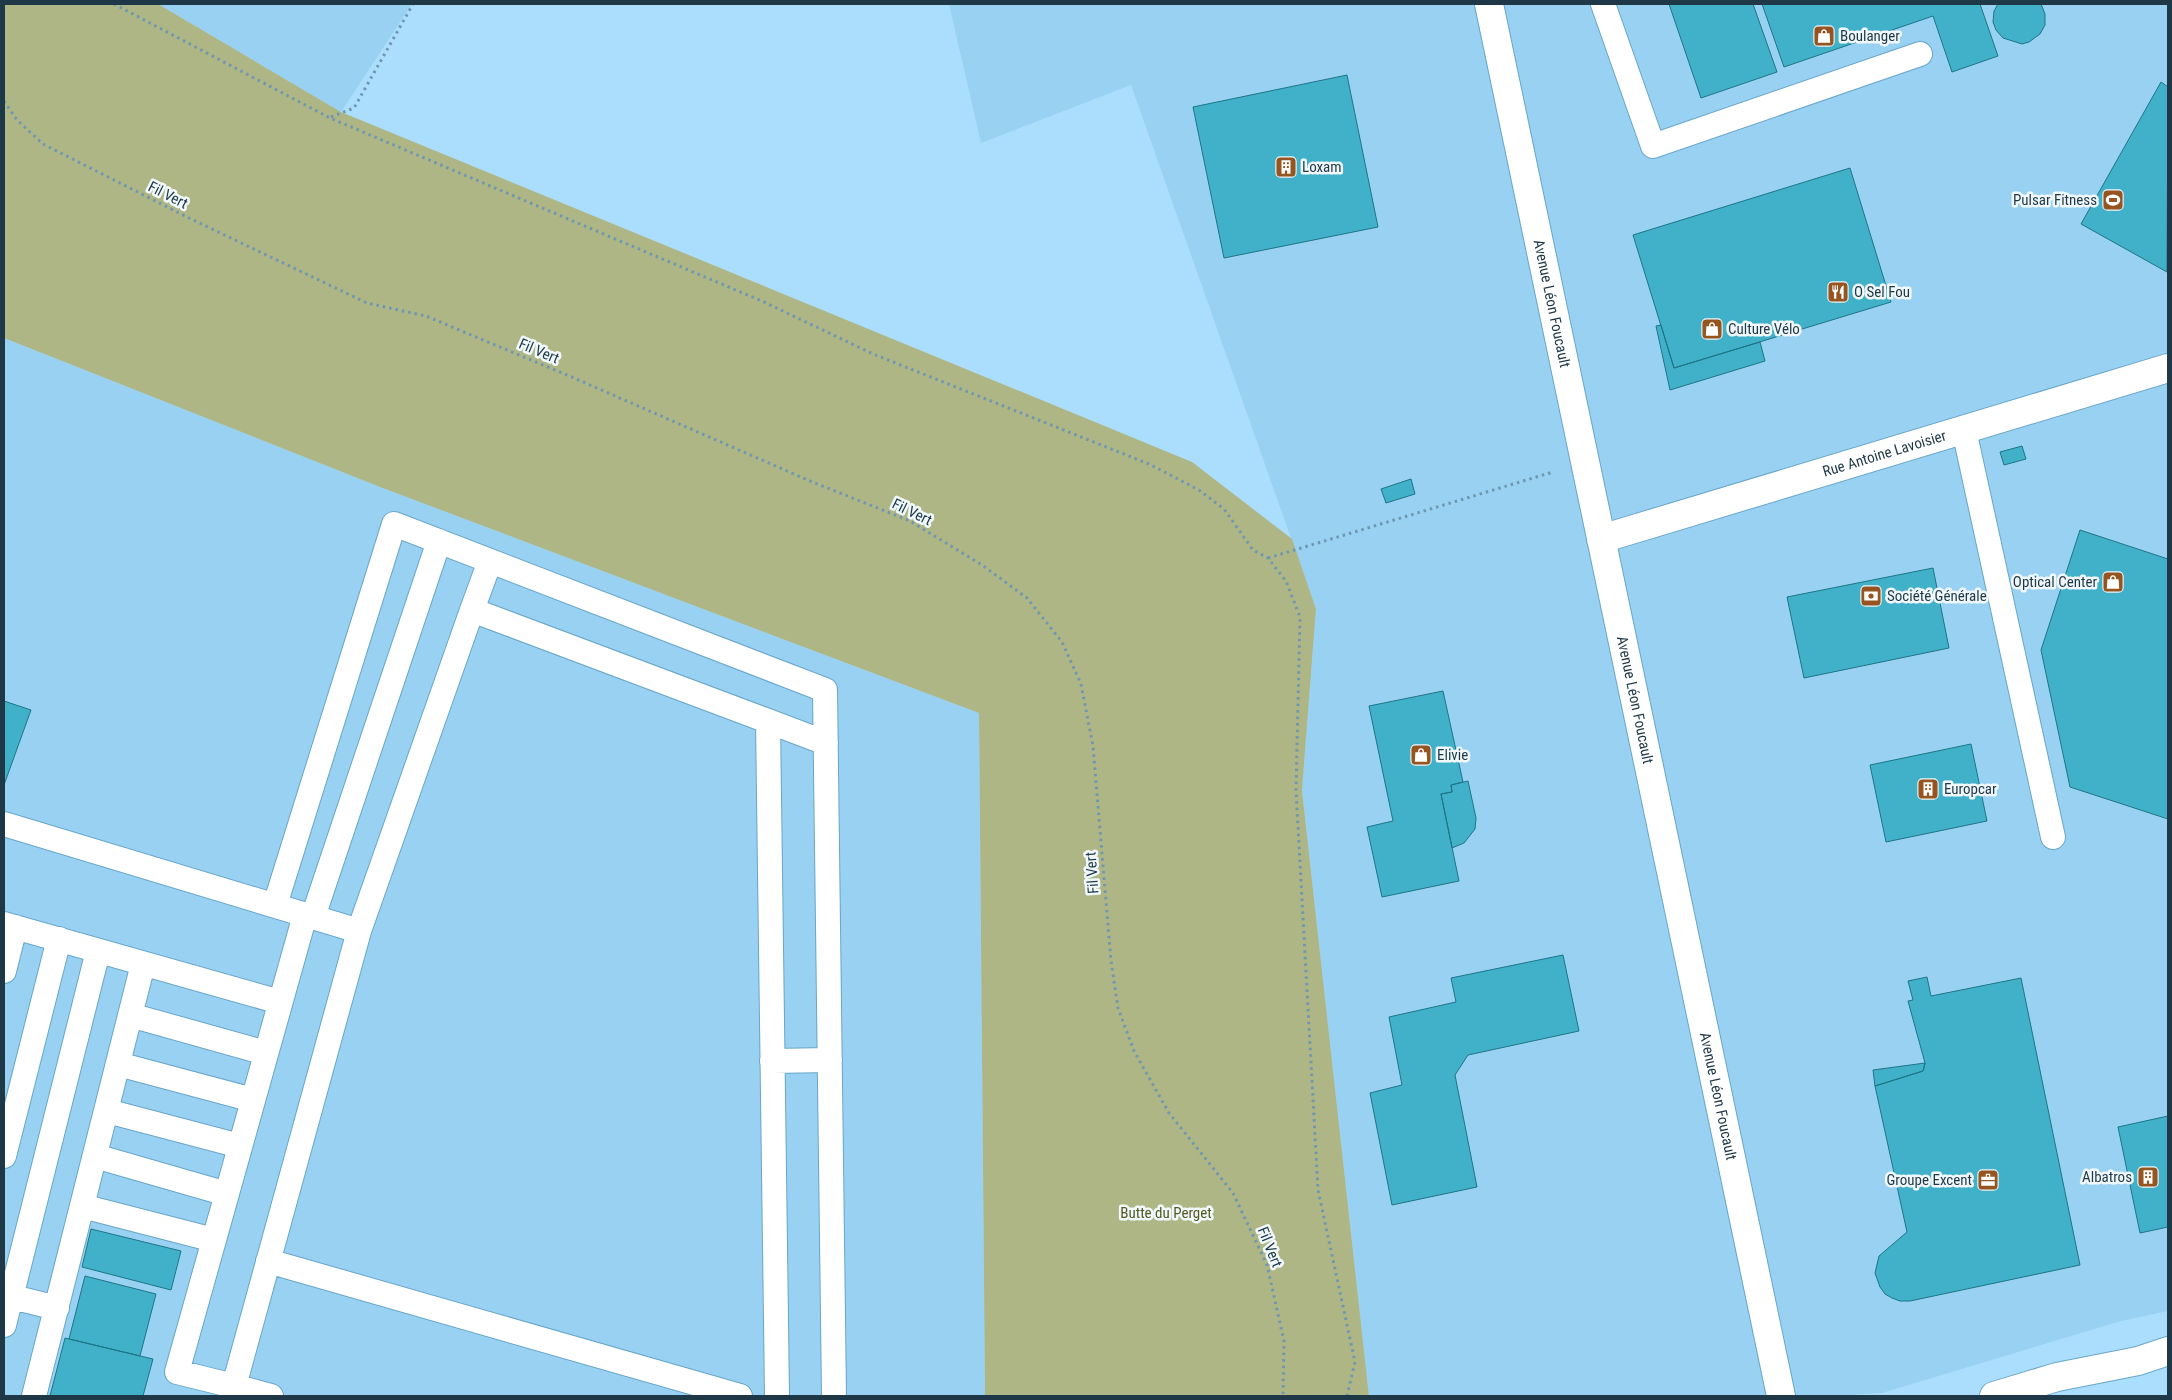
<svg xmlns="http://www.w3.org/2000/svg" width="2172" height="1400" viewBox="0 0 2172 1400" font-family="'Roboto Condensed',sans-serif">
<style>
.built{fill:#99d1f2}
.green{fill:#afb686}
.building{fill:#41b1c9;stroke:#1d7587}
.lines{fill:none;stroke-linecap:round;stroke-linejoin:round}
.service-casing{stroke:#68a6ca;stroke-width:26}
.minor-casing{stroke:#68a6ca;stroke-width:30}
.tertiary-casing{stroke:#68a6ca;stroke-width:30}
.path{stroke:#6f97af;stroke-width:3;stroke-dasharray:2.5 4;stroke-linecap:butt}
.service{stroke:#fff;stroke-width:24}
.minor{stroke:#fff;stroke-width:28}
.tertiary{stroke:#fff;stroke-width:28}
.labels{text-anchor:middle;stroke-width:5;stroke-linejoin:round;paint-order:stroke}
.poi-label{font-size:15px;fill:#1e3847;stroke:#f1f8fb;text-anchor:start}
.street-label{font-size:15px;fill:#1e3847;stroke:#f1f8fb}
.park-label{font-size:15px;fill:#53591f;stroke:#f1f8fb}
</style>
<rect width="100%" height="100%" fill="#abdefc"/>
<path class="built" d="M158,4H412L341,112Z
M949,4H2168V1311L2121,1321L1882,1393L1833,1396H1369L1302,790L1316,609L1131,85L981,143Z
M4,338L380,487L979,713L985,1396H4Z"/>
<path class="green" d="M4,4H158L341,112L1192,462L1292,539L1316,609L1302,790L1369,1396H985L979,713L380,487L4,338Z"/>
<path class="building" d="M1669,4H1753L1777,72L1701,98Z
M1762,4H1980L1998,56L1952,72L1933,16L1784,67Z
M1998,4H2041L2045,14V25L2040,34L2029,42L2022,44L2003,38L1996,30L1993,22L1994,11Z
M1347,75L1378,227L1224,258L1193,107Z
M2161,82L2168,87L2167,272L2081,224Z
M1850,168L1891,302L1674,368L1633,235Z
M1661,325L1674,368L1760,342L1765,361L1670,390L1656,326Z
M2022,446L2026,459L2004,465L2000,452Z
M1411,479L1415,494L1386,503L1381,489Z
M2080,530L2168,559V819L2070,787L2041,650Z
M1933,568L1949,648L1804,678L1787,597Z
M1443,691L1463,782L1451,785L1452,792L1441,794L1459,881L1382,897L1367,827L1393,821L1369,706Z
M4,701L31,710L4,785Z
M1971,744L1987,821L1886,842L1870,765Z
M1468,781L1476,818L1475,829L1464,843L1452,848L1441,794L1452,792L1451,785Z
M1563,955L1579,1031L1468,1055L1455,1075L1477,1187L1392,1205L1370,1093L1402,1085L1389,1017L1456,1002L1451,978Z
M1927,977L1931,996L2021,978L2080,1265L1910,1301H1900L1892,1298L1885,1294L1880,1287L1875,1273L1879,1256L1907,1232L1875,1086L1923,1071L1925,1063L1908,1001L1913,1000L1908,981Z
M1925,1063L1923,1071L1875,1086L1873,1070Z
M2168,1116V1227L2140,1233L2118,1127Z
M91,1229L181,1251L171,1290L82,1267Z
M85,1276L156,1294L140,1356L69,1339Z
M65,1338L153,1359L143,1396H50Z"/>
<g class="lines">
<g class="service-casing">
<path id="service" d="M1603,4L1653,146L1920,54
M1964,430L2053,837
M472,610L490,561
M768,721L826,743
M4,824L359,931L234,1386L177,1372L305,915
M275,905L394,524L825,690L834,1396
M313,917L439,541
M4,924L280,1002
M359,931L472,610L768,721L777,1396
M4,971L15,927
M130,1015L266,1053
M772,1061L830,1060
M118,1064L253,1100
M107,1111L240,1146
M4,1156L59,939
M95,1156L227,1194
M82,1206L214,1240
M268,1261L740,1396
M4,1295L57,1308
M4,1325L98,951
M234,1386L271,1396
M34,1396L143,964"/>
</g>
<g class="minor-casing">
<g id="minor">
<path id="s1" d="M1489,4L1781,1396"/>
<path id="s2" d="M1601,539L2168,368"/>
</g>
</g>
<g class="tertiary-casing">
<path id="tertiary" d="M1994,1396L2057,1377L2138,1361L2168,1351"/>
</g>
<path class="path" d="M114,4L330,118L764,302L873,354L1149,464L1199,490L1224,509L1253,550L1268,558L1286,581L1300,617L1296,790L1318,1190L1355,1362L1347,1396
M4,101L17,120L43,144L189,218L367,303L426,316L574,378L810,481L910,521L982,565L1027,598L1062,642L1081,684L1093,746L1111,961L1118,1008L1134,1051L1169,1113L1233,1193L1267,1265L1284,1341L1283,1396
M331,117L354,108L413,4
M1268,558L1553,472"/>
<use href="#service" class="service"/>
<use href="#minor" class="minor"/>
<use href="#tertiary" class="tertiary"/>
</g>
<defs>
<g id="shop-square" transform="scale(1.125)"><rect x="-9" y="-9" width="18" height="18" rx="4" fill="#965421" stroke="#f1f8fb"/><path d="M-5-2.5h2.3a2.7 3.5 0 0 1 5.4 0H5L5.5 6h-11ZM-1.5-2.5h3a1.5 2.3 0 0 0-3 0Z" fill="#fff"/></g>
<g id="building-square" transform="scale(1.125)"><rect x="-9" y="-9" width="18" height="18" rx="4" fill="#965421" stroke="#f1f8fb"/><path d="M-4-6H4V6H1V3H-1V6H-4ZM-2.5-4.3h1.7v1.8h-1.7ZM.8-4.3h1.7v1.8H.8ZM-2.5-1h1.7V.8h-1.7ZM.8-1h1.7V.8H.8Z" fill="#fff"/></g>
<g id="stadium-square" transform="scale(1.125)"><rect x="-9" y="-9" width="18" height="18" rx="4" fill="#965421" stroke="#f1f8fb"/><path d="M0-5a6.5 5 0 1 0 0 10a6.5 5 0 1 0 0-10ZM-3.5-1.8h7v3.6h-7Z" fill="#fff"/></g>
<g id="restaurant-square" transform="scale(1.125)"><rect x="-9" y="-9" width="18" height="18" rx="4" fill="#965421" stroke="#f1f8fb"/><path d="M-5-6h1v4h1v-4h1v4h1v-4h1v5L-1.5 .5V6h-2V.5L-5-1ZM5-6V6H3V1.5H1.5Q1.5-4 5-6Z" fill="#fff"/></g>
<g id="bank-square" transform="scale(1.125)"><rect x="-9" y="-9" width="18" height="18" rx="4" fill="#965421" stroke="#f1f8fb"/><path d="M-6-4H6V4H-6ZM0-2.3a2.3 2.3 0 1 0 0 4.6a2.3 2.3 0 1 0 0-4.6Z" fill="#fff"/></g>
<g id="office-square" transform="scale(1.125)"><rect x="-9" y="-9" width="18" height="18" rx="4" fill="#965421" stroke="#f1f8fb"/><path d="M-6-3h4V-5.5h4V-3h4V5H-6ZM-1-4.5V-3h2v-1.5ZM-6 0V1H6V0Z" fill="#fff"/></g>
</defs>
<g fill-rule="evenodd">
<use href="#shop-square" x="1824" y="36"/>
<use href="#building-square" x="1286" y="167"/>
<use href="#stadium-square" x="2113" y="200"/>
<use href="#restaurant-square" x="1838" y="292"/>
<use href="#shop-square" x="1712" y="329"/>
<use href="#shop-square" x="2113" y="582"/>
<use href="#bank-square" x="1871" y="596"/>
<use href="#shop-square" x="1421" y="755"/>
<use href="#building-square" x="1928" y="789"/>
<use href="#building-square" x="2148" y="1177"/>
<use href="#office-square" x="1988" y="1180"/>
</g>
<g class="labels">
<g class="poi-label">
<text x="1840" y="41">Boulanger</text>
<text x="1302" y="172">Loxam</text>
<text x="2097" y="205" text-anchor="end">Pulsar Fitness</text>
<text x="1854" y="297">O Sel Fou</text>
<text x="1728" y="334">Culture Vélo</text>
<text x="2097" y="587" text-anchor="end">Optical Center</text>
<text x="1887" y="601">Société Générale</text>
<text x="1437" y="760">Elivie</text>
<text x="1944" y="794">Europcar</text>
<text x="2132" y="1182" text-anchor="end">Albatros</text>
<text x="1972" y="1185" text-anchor="end">Groupe Excent</text>
</g>
<g class="street-label">
<text transform="translate(168 195) rotate(27)" y="5">Fil Vert</text>
<text dy="5" stroke="none"><textPath href="#s1" startOffset="306">Avenue Léon Foucault</textPath></text>
<text transform="translate(539 351) rotate(23)" y="5">Fil Vert</text>
<text dy="5" stroke="none"><textPath href="#s2" startOffset="296">Rue Antoine Lavoisier</textPath></text>
<text transform="translate(912 512) rotate(26)" y="5">Fil Vert</text>
<text dy="5" stroke="none"><textPath href="#s1" startOffset="711">Avenue Léon Foucault</textPath></text>
<text transform="translate(1092 873) rotate(-94)" y="5">Fil Vert</text>
<text dy="5" stroke="none"><textPath href="#s1" startOffset="1116">Avenue Léon Foucault</textPath></text>
<text transform="translate(1270 1247) rotate(68)" y="5">Fil Vert</text>
</g>
<g class="park-label">
<text x="1166" y="1218">Butte du Perget</text>
</g>
</g>
<rect width="2172" height="1400" fill="none" stroke="#1e3847" stroke-width="10"/>
</svg>
